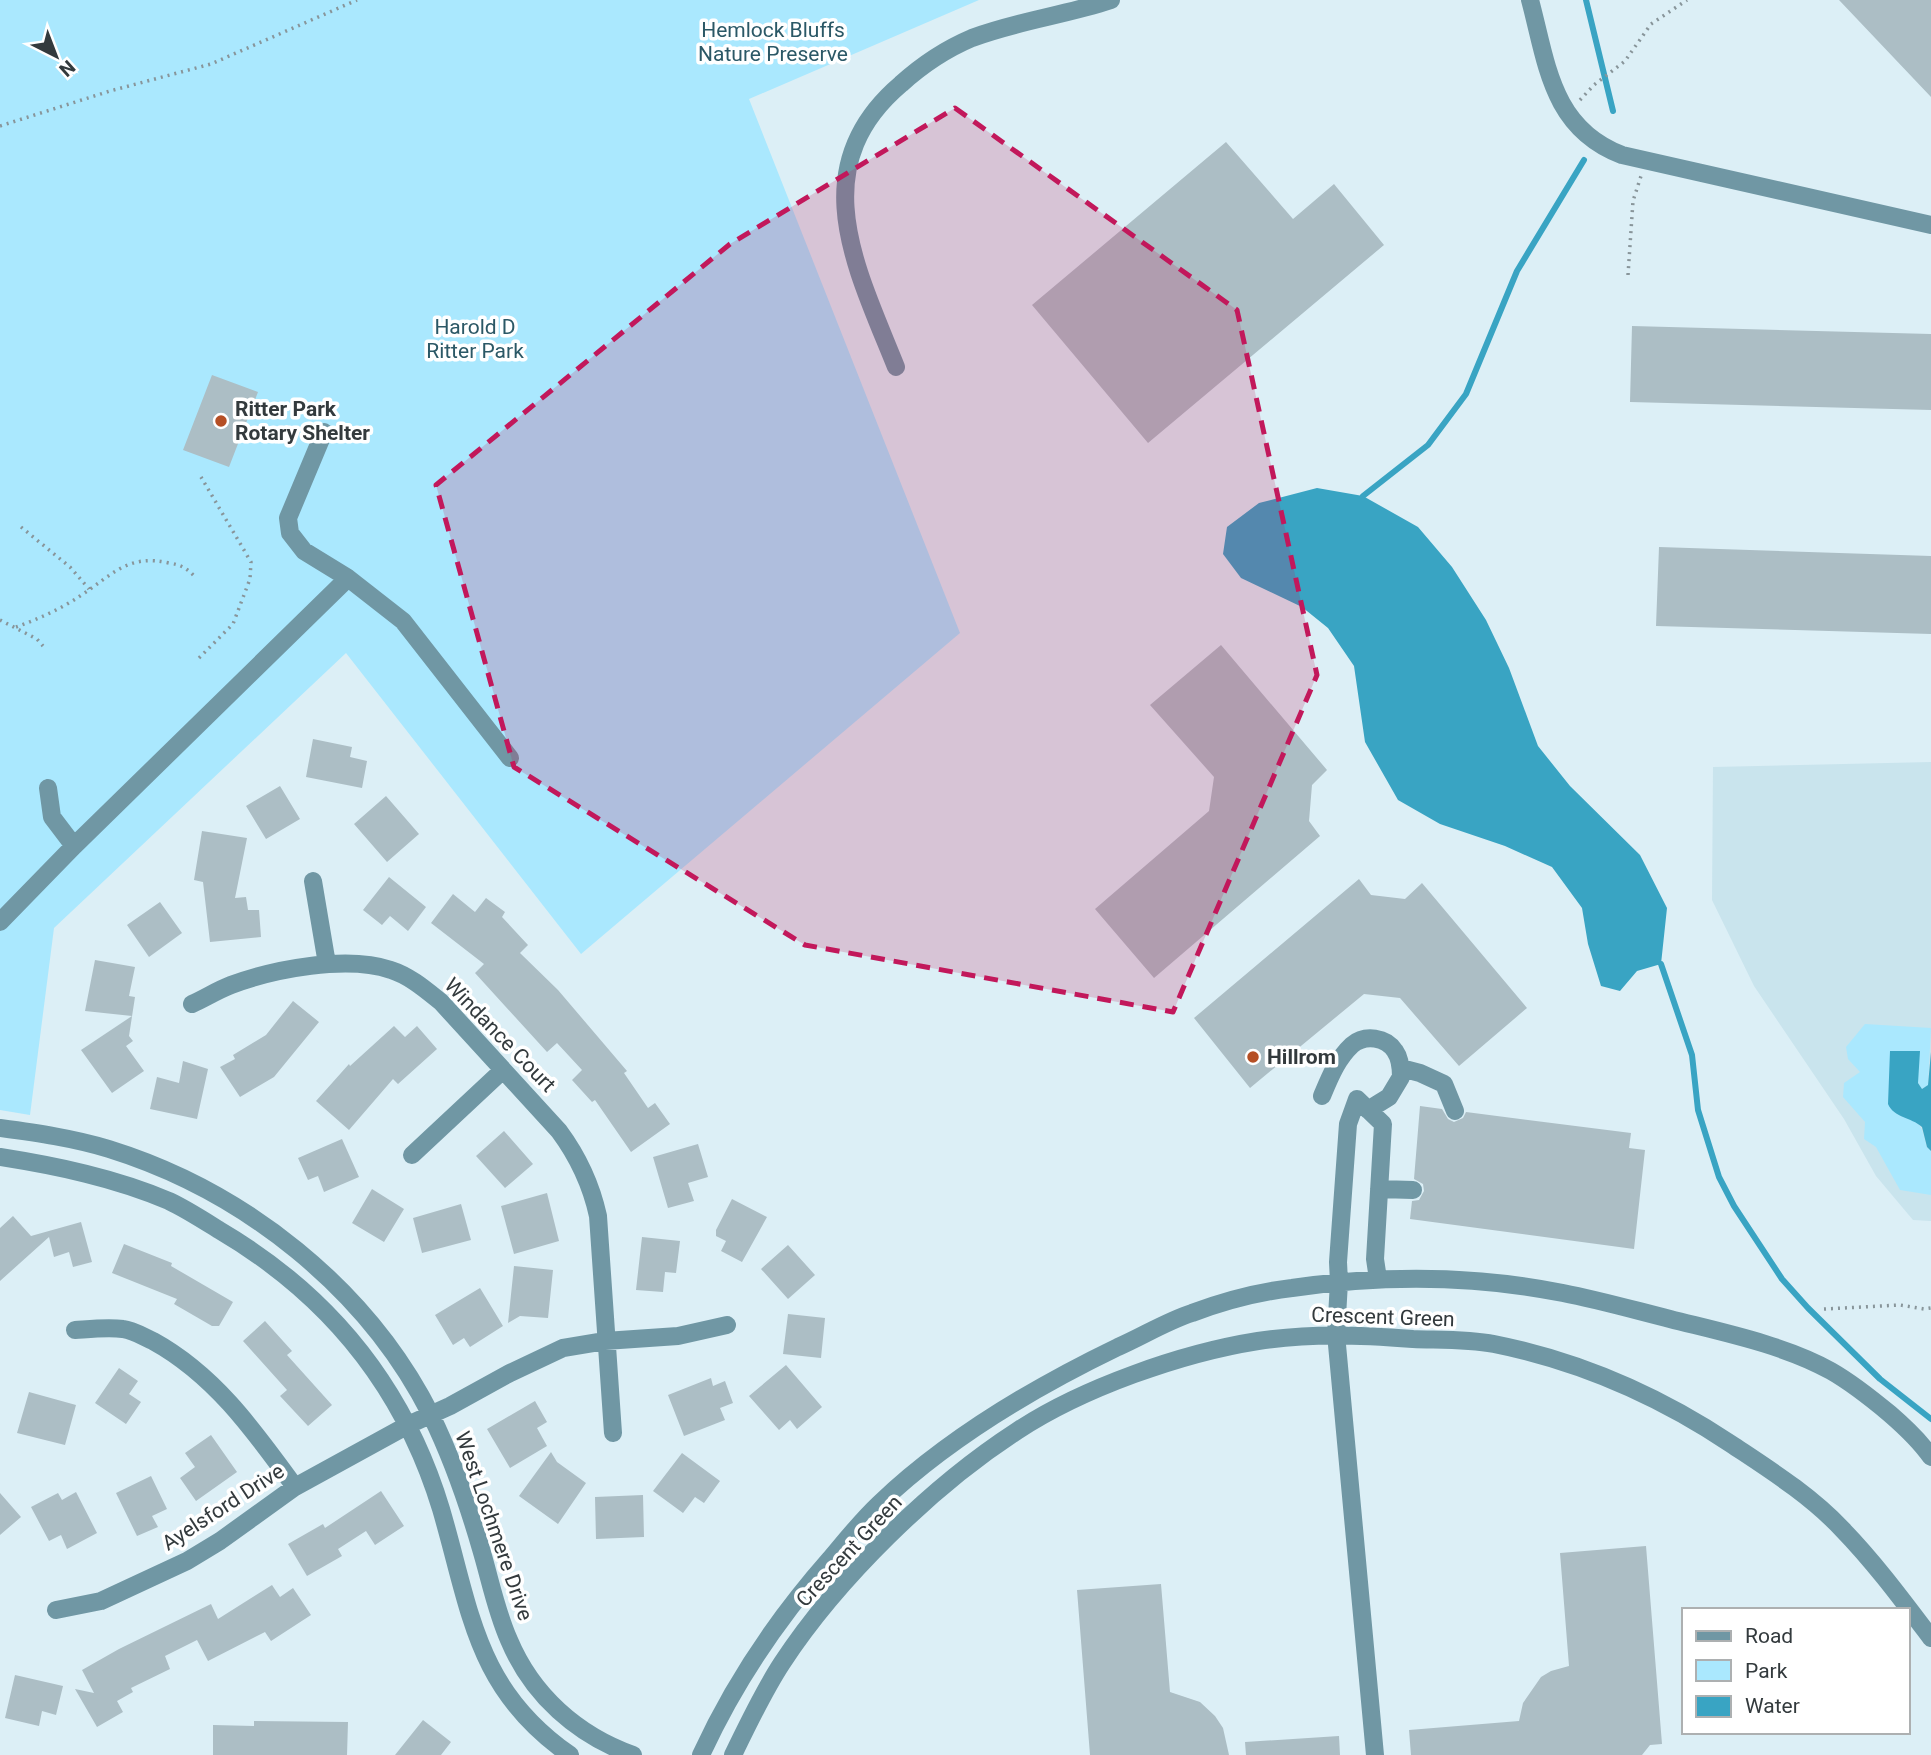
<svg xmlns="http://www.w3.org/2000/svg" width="1931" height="1755" viewBox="0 0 1931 1755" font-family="Roboto,sans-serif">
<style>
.built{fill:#c9e4ed}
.green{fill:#aae8fe}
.water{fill:#39a4c3}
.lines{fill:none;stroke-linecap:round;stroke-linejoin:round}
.stream{stroke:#39a4c3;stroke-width:6}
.building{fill:#acbec5}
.path{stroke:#88959a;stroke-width:3.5;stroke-dasharray:2 5;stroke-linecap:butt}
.minor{stroke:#7097a4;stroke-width:18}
.marked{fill:#c2185b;fill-opacity:0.2;stroke:#c2185b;stroke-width:5;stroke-dasharray:14 9;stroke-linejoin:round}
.poi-dot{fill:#b54f25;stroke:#fff;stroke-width:2.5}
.labels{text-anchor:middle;stroke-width:7;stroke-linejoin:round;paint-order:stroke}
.park-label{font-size:21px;fill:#2b5866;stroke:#fff}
.poi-label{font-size:21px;font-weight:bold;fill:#333a3d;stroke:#fff;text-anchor:start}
.street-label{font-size:21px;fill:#333a3d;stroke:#fff}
</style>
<rect width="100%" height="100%" fill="#dceff6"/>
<path class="built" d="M1931,762V1221L1913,1220L1876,1176L1844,1119L1754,986L1712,900L1713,767Z"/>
<path class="green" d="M0,0H979L749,99L960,633L581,954L346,653L54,928L30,1115L0,1110Z
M1865,1024L1931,1028L1928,1085L1922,1089L1918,1083L1900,1116C1922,1119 1922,1129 1927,1147L1931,1151V1195L1900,1190L1876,1147L1864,1139L1865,1122L1843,1097L1844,1083L1860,1072L1848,1059L1846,1047Z"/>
<path class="water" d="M1317,488L1363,496L1418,527L1452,567L1486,620L1509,668L1538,746L1570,786L1640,855L1667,908L1661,964L1637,971L1620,991L1601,986L1588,944L1582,908L1552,867L1505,846L1440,824L1398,800L1365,742L1354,666L1328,628L1302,607L1241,578L1223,554L1227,527L1259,503Z
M1890,1051H1920L1918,1083L1922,1089L1928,1085L1931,1052V1151L1927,1147L1922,1127C1911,1117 1894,1118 1888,1104Z"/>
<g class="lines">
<path class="stream" d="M1586,0L1613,111
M1363,496L1428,445L1466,394L1517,271L1584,160
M1661,964L1692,1055L1698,1110L1719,1177L1734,1206L1782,1279L1808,1308L1880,1379L1931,1419"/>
</g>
<path class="building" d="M1839,0H1931V97Z
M1226,142L1293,219L1334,184L1384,245L1148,443L1032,305Z
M1632,326L1931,334V410L1630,402Z
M212,375L258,392L229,467L183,450Z
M1659,547L1931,556V634L1656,626Z
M1221,645L1327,770L1312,785L1309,821L1320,836L1154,978L1095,909L1209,811L1214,777L1150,705Z
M313,739L352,747L350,757L367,761L362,788L306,777Z
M280,786L300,819L266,839L246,806Z
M386,796L419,834L387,862L354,824Z
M202,831L247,838L235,898L246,897L248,910H259L261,937L210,942L203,882L194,880Z
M389,877L426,907L408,931L390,916L382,925L363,910Z
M1359,879L1371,895L1405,899L1422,883L1527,1008L1459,1066L1400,998L1364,994L1250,1088L1194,1018Z
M453,894L475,912L486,898L505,912L502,917L528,945L520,953L558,990L627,1071L624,1073L648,1108L655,1103L670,1124L631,1152L595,1100L592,1102L572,1080L582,1070L557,1043L547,1052L475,973L484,964L431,923Z
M160,902L182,933L149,957L127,925Z
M95,960L135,967L129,996L135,997L129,1036L133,1041L126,1046L144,1071L112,1093L81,1050L132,1016L85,1011Z
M293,1001L319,1022L274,1077L240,1097L220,1067L235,1059L233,1055L266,1035Z
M394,1026L405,1037L417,1026L437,1049L398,1084L393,1079L349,1130L316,1101L349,1064L350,1066Z
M183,1061L208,1069L197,1119L150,1109L157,1077L179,1083Z
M1420,1106L1442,1109L1448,1119L1454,1122L1463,1118L1466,1112L1631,1133L1629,1148L1645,1150L1634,1249L1410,1219L1412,1201L1419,1200L1424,1191L1423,1184L1414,1179Z
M504,1131L533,1164L505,1188L476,1156Z
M342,1139L359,1177L324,1192L318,1176L308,1180L298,1158Z
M698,1144L708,1177L688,1183L694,1201L668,1208L653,1157Z
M372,1189L404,1209L384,1242L352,1223Z
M547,1193L559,1241L514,1254L501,1206Z
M732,1199L767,1217L742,1262L721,1251L726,1241L716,1236V1230Z
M461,1204L471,1240L422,1253L413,1218Z
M13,1216L31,1236L81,1222L92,1262L73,1267L69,1252L54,1257L49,1237L0,1281V1228Z
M642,1237L680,1241L676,1273L665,1272L663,1292L636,1290Z
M124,1244L172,1263L171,1266L233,1302L219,1326H212L174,1304L177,1299L112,1273Z
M788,1245L815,1275L788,1299L761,1269Z
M514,1266L553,1270L548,1318L520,1316L508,1323Z
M480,1288L503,1326L470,1347L464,1338L453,1345L435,1315Z
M788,1314L825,1318L821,1358L783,1354Z
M265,1321L292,1351L287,1355L332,1405L308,1426L280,1396L287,1390L243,1341Z
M786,1365L822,1407L797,1429L790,1420L779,1430L749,1396Z
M119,1368L138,1381L129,1394L141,1402L126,1424L95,1403Z
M711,1378L713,1386L725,1381L733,1403L720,1408L725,1420L684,1436L668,1395Z
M29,1392L76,1405L65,1445L17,1433Z
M535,1401L547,1422L537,1428L547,1446L510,1468L487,1429Z
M211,1435L237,1472L196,1501L180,1478L195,1467L185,1453Z
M551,1452L557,1462L586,1483L558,1524L519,1496Z
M682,1453L720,1481L704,1503L695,1497L683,1513L653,1491Z
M151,1476L167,1509L152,1516L158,1527L137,1536L116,1493Z
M381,1491L404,1526L375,1545L366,1531L338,1549L342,1556L307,1576L288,1544L323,1524L325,1528Z
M76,1492L97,1533L67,1549L61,1535L49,1541L31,1507L58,1493L62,1500Z
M0,1493L21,1517L0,1535Z
M643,1495L644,1537L596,1539L595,1497Z
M1646,1546L1662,1744L1650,1745L1642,1755H1411L1409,1730L1519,1721L1523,1703L1541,1677L1551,1671L1569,1666L1560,1553Z
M1161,1584L1170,1692L1200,1702L1215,1716L1223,1728L1229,1755H1090L1077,1590Z
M272,1585L280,1597L293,1588L311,1615L271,1641L265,1632L208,1661L197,1640L165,1656L170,1669L131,1688L133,1692L117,1701L123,1712L97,1727L75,1689L94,1693L82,1670L119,1649L211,1604L218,1619Z
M15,1675L63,1686L56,1715L42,1711L39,1726L5,1718Z
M423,1720L451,1742L441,1755H395Z
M254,1721L348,1722L347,1755H213V1725L254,1726Z
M1339,1736L1340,1755H1246L1245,1742Z"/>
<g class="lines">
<path class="path" d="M1580,100L1594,85L1625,61L1651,24L1687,0
M0,126L110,91L211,64L357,0
M1628,275L1633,201L1641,176
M21,527L70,567L89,589
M0,620L37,639L43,646
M16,627C38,619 61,609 80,596C111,576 128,553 169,563C182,565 188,569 196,578
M199,658L233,624L250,579L251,562L201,477
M1824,1309L1900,1305L1924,1309L1931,1308"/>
<path class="minor" d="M1530,0C1547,63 1551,128 1622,155L1931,225
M896,367C857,269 802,168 901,84C922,65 946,49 972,38C1017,21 1066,15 1111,0
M324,432L288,518L290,533L304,551L348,578
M48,788L52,817L74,846
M313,881L327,964
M0,922L74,846L348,578L403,621L510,758
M192,1004C205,998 218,990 231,985C274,969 347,955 391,970C410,976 426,990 441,1002L559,1131C579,1158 591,1184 598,1216L613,1433
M1401,1068L1420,1073L1444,1084L1455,1111
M1322,1096C1330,1077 1337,1059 1352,1045C1365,1034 1386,1037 1395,1051C1400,1058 1401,1069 1401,1077L1389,1097L1368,1110
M0,1128C37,1133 73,1138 109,1149C244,1191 367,1288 431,1415C452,1458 468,1504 481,1549C490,1579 496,1611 509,1640C532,1695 577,1735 633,1755
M412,1155L503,1070
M0,1157C57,1166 115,1178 169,1201C186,1209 203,1220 219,1230C328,1294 404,1387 441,1509C471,1611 475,1689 570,1755
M1379,1189L1413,1190
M75,1330C90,1329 108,1327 123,1329C133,1330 144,1337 153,1341C215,1375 255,1432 295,1487
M56,1610L101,1601L187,1561L220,1541L295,1487L408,1425L450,1406L510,1373L563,1348L605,1341L678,1336L727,1325
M701,1755C734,1683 778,1618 830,1559C846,1540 861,1521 879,1504C948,1438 1033,1388 1118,1347C1143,1336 1167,1321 1192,1313C1224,1301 1258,1292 1292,1288C1381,1275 1473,1275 1563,1293C1599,1300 1634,1310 1670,1319C1721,1332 1785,1345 1831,1371C1852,1383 1872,1399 1890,1414C1905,1427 1920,1441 1931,1457
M733,1755C748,1724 763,1692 782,1663C837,1579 932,1486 1017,1431C1082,1388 1182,1353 1258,1341C1311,1333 1360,1335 1413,1339C1439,1340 1468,1339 1494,1344C1579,1361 1659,1396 1731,1444C1770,1470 1810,1495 1842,1529C1875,1563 1903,1601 1931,1638
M1375,1755L1336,1334L1339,1282L1338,1262L1348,1124L1357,1099L1383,1124L1375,1259L1378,1279"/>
</g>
<path class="marked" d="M955,108L1237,310L1317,675L1173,1012L805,945L514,767L436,485L730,244Z"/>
<g class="poi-dot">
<circle cx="221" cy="421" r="7"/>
<circle cx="1253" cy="1057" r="7"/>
</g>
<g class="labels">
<g class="park-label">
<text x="773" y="37">Hemlock Bluffs<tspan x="773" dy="24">Nature Preserve</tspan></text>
<text x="475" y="334">Harold D<tspan x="475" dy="24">Ritter Park</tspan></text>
</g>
<g class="poi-label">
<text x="235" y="416">Ritter Park<tspan x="235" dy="24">Rotary Shelter</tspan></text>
<text x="1267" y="1064">Hillrom</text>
</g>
<g class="street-label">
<text transform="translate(500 1035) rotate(46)" y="7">Windance Court</text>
<text transform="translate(1383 1317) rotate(2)" y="7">Crescent Green</text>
<text transform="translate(223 1507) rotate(-33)" y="7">Ayelsford Drive</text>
<text transform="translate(494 1526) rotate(71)" y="7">West Lochmere Drive</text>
<text transform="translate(849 1551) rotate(-47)" y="7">Crescent Green</text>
</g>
</g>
<rect x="1682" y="1608" width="228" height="126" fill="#ffffff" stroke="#adb0b1" stroke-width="2"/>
<rect x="1696" y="1631" width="35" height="10" fill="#7097a4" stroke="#adb0b1" stroke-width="2"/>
<text x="1745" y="1643" font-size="21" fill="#333a3d">Road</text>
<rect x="1696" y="1660" width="35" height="21" fill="#aae8fe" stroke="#adb0b1" stroke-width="2"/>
<text x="1745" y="1678" font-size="21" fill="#333a3d">Park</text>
<rect x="1696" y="1696" width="35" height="21" fill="#39a4c3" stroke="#adb0b1" stroke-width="2"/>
<text x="1745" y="1713" font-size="21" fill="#333a3d">Water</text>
<g transform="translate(56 56) rotate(138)" stroke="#ffffff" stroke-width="5" paint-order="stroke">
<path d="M0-5L12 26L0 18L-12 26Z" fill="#333a3d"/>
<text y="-10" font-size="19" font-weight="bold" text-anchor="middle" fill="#333a3d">N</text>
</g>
</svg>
